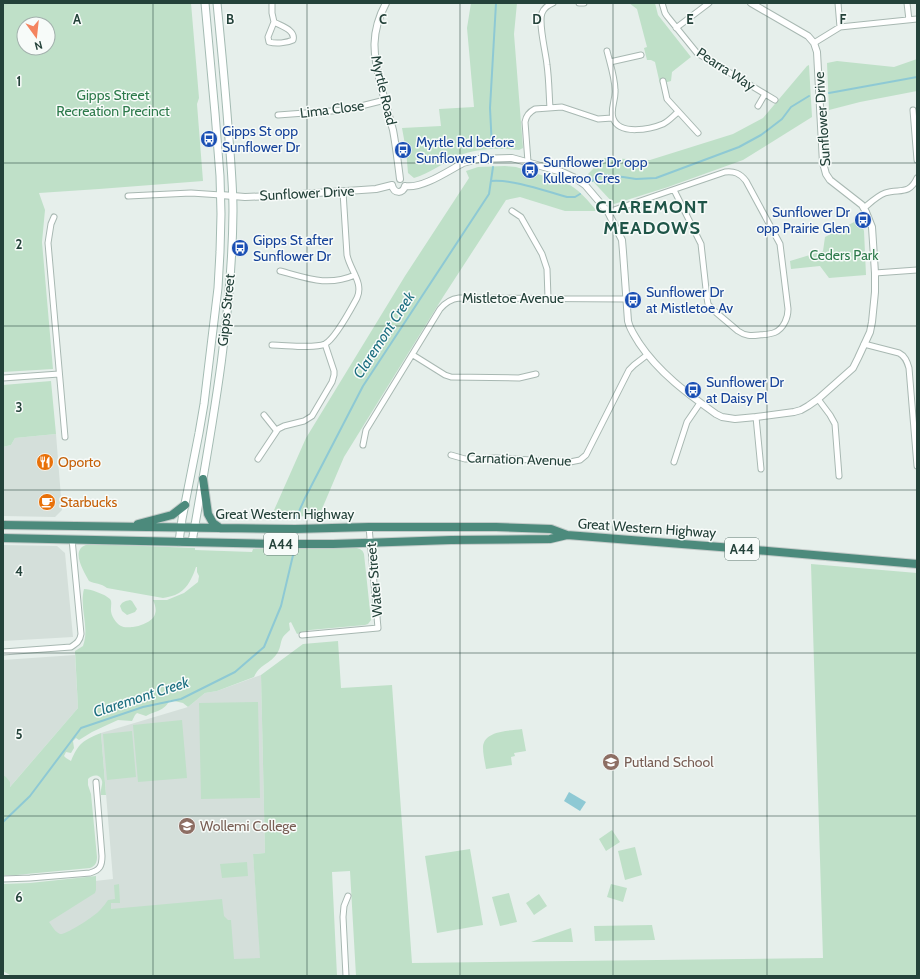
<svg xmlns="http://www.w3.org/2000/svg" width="920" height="979" viewBox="0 0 920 979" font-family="Cabin,sans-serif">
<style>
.built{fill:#d4dfda}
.green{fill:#bfe0c8;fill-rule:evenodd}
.water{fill:#8ec9d4}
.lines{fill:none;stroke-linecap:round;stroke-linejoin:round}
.stream{stroke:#8ec9d4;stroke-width:2}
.minor-casing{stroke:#a8b8b2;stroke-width:7}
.tertiary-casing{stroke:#a8b8b2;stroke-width:8}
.secondary-casing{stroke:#a4bbb3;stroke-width:9}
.trunk-casing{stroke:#c2cac8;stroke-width:10}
.minor{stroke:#fff;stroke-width:5}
.tertiary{stroke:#fff;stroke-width:6}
.secondary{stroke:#fff;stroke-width:7}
.trunk{stroke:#4c8a7c;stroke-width:8}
.grid{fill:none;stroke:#24423a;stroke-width:1;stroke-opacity:0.55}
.labels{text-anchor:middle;stroke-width:3;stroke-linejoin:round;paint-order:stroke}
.shield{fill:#f7fbf9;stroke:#637a73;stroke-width:1}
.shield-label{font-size:13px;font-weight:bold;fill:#24423a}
.street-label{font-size:14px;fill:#24423a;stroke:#f7fbf9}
.park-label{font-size:14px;fill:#2d7a4b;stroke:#f7fbf9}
.transit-label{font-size:14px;fill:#164399;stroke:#f7fbf9;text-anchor:start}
.food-label{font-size:14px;fill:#c56008;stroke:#f7fbf9;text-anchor:start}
.education-label{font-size:14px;fill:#785e54;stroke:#f7fbf9;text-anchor:start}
.water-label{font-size:15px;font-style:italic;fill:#1c6f80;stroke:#f7fbf9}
.district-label{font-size:18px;font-weight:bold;letter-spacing:1px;fill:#1f5548;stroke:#f7fbf9}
.grid-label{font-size:13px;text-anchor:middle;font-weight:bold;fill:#24423a;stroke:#f7fbf9;stroke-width:3;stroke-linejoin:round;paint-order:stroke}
</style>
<rect width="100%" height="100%" fill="#e6efeb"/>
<path class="built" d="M56,434L62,510L55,517L3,516V447L11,445L15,438Z
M3,545L57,546L65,553L73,637L3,641Z
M75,655L78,708L3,795V660Z
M261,675L265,853L253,854L262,976H12L3,971L31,888L113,879L101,733L188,707L205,693L217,691Z"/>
<path class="green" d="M3,3H191L199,98L197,104L203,181L99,189L39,193L45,210L42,242L53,369L3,372ZM24,24H48V48H24Z
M471,3H517L514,34L523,148L519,150C500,148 476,148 458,156C443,163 430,173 414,178L408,173L406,150L402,128L441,126L439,109L474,107L467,28Z
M629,3H655L658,15L691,57L672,72L671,81L660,84L655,62L651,60H647L644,48L647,47L637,9Z
M917,59V91L860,102L829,110L827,63L837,61L894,67Z
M809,65L812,117L743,160L668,187L614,204L587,175L604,158L650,160L733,134L763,118L807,66Z
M505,166L516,167L566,183C579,189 588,201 597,211H565L520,197L506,200L443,297L344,457L319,516L271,517L306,438L405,276L469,178L466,171L478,167Z
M860,219L864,231L866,275L829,278L820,266L791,269L790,261L823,251L825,237Z
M51,381L56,434L15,438L11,445L3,447V385Z
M89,544L195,548V550L252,552L253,549L357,548C360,549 363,550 364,554L371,620L368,624L365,625L310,630L297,634L291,622L289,623L290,630C288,632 285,634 283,637C280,642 281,649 276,655C268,665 260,664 254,677L217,691L205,693L188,707L183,703L170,700C163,712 157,710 146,716L137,713L135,715L132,721L118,720L107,725L92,732L79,740L76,738L73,741L74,748L71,753L66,752L64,756L66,758L71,761C78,744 83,740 101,733L106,795H101C100,790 103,784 102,781C100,773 92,775 88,779V785L91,794L97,857C97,863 95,866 90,868L16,875H3V775L6,777L10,782V787L78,708L75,651L83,646C90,627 79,608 84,589C90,589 105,594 110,599C112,602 111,604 111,608C110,614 115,623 121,626C124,628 130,627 133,627C140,626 148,623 153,618C157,612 156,607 153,600H167L184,593L198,582L199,576L197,572V567H196C193,576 188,588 179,593C174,596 168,597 163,598L107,588C101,583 95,584 89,581C83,570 69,548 89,544Z
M811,564L917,573V976H356L350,871L332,872L337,976H12L3,971V884L30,883L96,876V890L95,893L49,922C52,926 55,932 60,934C65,935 88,920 93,916C99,912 104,906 108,900L115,899L114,885L119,884L120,903H111V909L222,899L224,916L228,920H231L234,959L260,958L253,854L265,853L261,675L303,644L338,641L341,688L392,685L412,963L823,958Z
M130,600L132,601L137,609L135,612L127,615L122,611L120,606C122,602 125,601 130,600Z
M258,702L260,798L201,799L199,703Z
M182,720L187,778L138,782L133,725Z
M522,729L526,751L514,753L515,756L511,757L512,765L486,769C485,762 483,755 483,747C484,730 510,731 522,729Z
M132,731L136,777L107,780L103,734Z
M612,830L620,842L606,851L599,839Z
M635,847L642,875L625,880L618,851Z
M470,849L483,925L437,933L425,856Z
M247,862L248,876L222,878L220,864Z
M611,884L627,888L623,902L607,897Z
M509,893L517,922L500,926L492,897Z
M539,894L547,906L534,915L526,903Z
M652,925L655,940L595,941L594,926Z
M571,928L573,942H531Z"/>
<path class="water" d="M569,792L586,802L580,811L564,801Z"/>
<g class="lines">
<path class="stream" d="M829,93L917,77
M492,148L490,108L496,3
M491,181C513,179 545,191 567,197H575L580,194
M592,181L596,177L602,175L623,177L636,179L656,178L739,147L761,135L769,129L782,119L791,107L809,96
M296,518L305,498L363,386L489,194L493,167
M3,822L30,796L81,728L143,707L181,699L235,672L264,647L281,606L294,551"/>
<g class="minor-casing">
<path id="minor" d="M272,3V13L274,22C281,26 296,30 293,40C287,43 276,44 269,42L268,37L274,22
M579,3H584
M662,3L665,13L667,16L697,53L775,100
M838,3L840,27
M907,3L909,20
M676,28L709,3
M814,43L840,27L917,19
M607,51C610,63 615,78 615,90C616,99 610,109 613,118C619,136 651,129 663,124C669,121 673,116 678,112
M610,62L641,55
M663,81L667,99L698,133
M758,106L765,94
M550,108C549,94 549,79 547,65C546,53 538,23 542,13C544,8 548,5 553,3
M913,110L917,160
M278,115L345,110L385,100
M528,162L525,122C526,116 529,112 535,109L562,107L598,119L612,118
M128,196L191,193L221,195
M864,208C870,203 877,196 885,193C899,188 909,196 917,178
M512,211L521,217L542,254L547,269L548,298
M608,212L725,172C734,171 740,173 746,181L780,244L788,309C788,314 787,318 785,322C779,334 771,334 759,335C751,336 745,336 738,331L712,309L708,304L707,298L701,244L674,190
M54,217L51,224L48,243L65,437
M280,271C307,278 327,287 355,275
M875,273L917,270
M864,344L899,353C905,356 907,361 909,368L917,466
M272,345C286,345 313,349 325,344C335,339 351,309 357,298C364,283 350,270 347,255L343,192
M413,355L445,375L451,377L519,378L536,374
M3,378L59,374
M818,399L830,415L835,424L839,476
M264,415L276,430
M756,417L761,469
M363,445L366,430L440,309C445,303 451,299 459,298L627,299
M451,455L465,459L496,458L570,462L580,460L586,455L629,370L634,365L647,355
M258,459L278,429L284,426L304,421L312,416L332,382L334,375V371L325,344
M674,462L687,422L700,403
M302,635L378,628L369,527
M3,652L71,647C77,643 80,641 81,634L72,539
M3,879L30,878L90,873C100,870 102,866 102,856L96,782
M346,976L343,917L344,906L348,896"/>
</g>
<g class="tertiary-casing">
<path id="tertiary" d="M386,3C370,33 373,54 381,86C385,101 389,116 393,130C396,146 398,163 400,179
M392,185C394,194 403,194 405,186
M405,186C422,189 448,171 463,163L478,159L512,158L562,172L575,178L585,185L608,212L622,240L623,252L628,321C630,330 635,336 639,343C659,373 688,394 716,414L722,417L735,419L756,417L794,412L801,410L808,406L818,399L853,368L858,358L870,332L872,322L875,292V273L872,227L866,212L862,205L830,180L826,174L823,163L817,52L814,43L808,36L751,3
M221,195L245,197L273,196L376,189L392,185"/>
</g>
<g class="secondary-casing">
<path id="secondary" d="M179,542L182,519L199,433L204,404L218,288L220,252L221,214L220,176L215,113L205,3
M192,542C211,432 232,322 233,211C233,182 230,154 228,126C225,85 221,44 217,3"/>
</g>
<g class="trunk-casing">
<path id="trunk" d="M203,479L208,514L213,523L220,528
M138,524L172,515L185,505
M3,525L295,529L369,527H496L551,529L567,535
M3,538L277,544H333L451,540L550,539L567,535L733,548L917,564"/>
</g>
<use href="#minor" class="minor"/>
<use href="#tertiary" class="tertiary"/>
<use href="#secondary" class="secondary"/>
<use href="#trunk" class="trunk"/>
</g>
<path class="grid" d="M153,3V976M307,3V976M460,3V976M613,3V976M767,3V976M3,163H917M3,326H917M3,490H917M3,653H917M3,816H917"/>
<defs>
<g id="bus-disc" transform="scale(0.9)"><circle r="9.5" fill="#1a4fb4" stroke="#f7fbf9"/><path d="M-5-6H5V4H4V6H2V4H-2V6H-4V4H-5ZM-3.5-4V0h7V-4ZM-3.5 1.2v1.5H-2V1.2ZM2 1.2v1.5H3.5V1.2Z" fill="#fff"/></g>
<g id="restaurant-disc" transform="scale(0.9)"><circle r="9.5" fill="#e8710a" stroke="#f7fbf9"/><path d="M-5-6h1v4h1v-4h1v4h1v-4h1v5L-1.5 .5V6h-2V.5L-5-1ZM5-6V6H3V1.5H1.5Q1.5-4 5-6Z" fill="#fff"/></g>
<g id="cafe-disc" transform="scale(0.9)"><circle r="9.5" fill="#e8710a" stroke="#f7fbf9"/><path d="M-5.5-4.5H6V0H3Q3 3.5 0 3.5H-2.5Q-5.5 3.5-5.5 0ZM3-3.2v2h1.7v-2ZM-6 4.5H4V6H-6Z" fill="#fff"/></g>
<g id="school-disc" transform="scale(0.9)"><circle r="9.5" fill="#8d6e63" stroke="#f7fbf9"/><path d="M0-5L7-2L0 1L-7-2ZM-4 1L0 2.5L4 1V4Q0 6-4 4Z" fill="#fff"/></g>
</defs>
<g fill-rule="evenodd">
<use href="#bus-disc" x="209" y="139"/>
<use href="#bus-disc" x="403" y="150"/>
<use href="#bus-disc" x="530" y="170"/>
<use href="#bus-disc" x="863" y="220"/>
<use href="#bus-disc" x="240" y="248"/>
<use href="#bus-disc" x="633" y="300"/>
<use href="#bus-disc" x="693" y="390"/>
<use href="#restaurant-disc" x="45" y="462"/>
<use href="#cafe-disc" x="47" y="502"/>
<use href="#school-disc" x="611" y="762"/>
<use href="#school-disc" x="187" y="826"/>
</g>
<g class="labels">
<g class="shield">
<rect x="264" y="533" width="34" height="22" rx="3"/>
<rect x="725" y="538" width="34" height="22" rx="3"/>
</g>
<g class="shield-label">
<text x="281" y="549">A44</text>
<text x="742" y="554">A44</text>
</g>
<g class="street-label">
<text transform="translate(726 69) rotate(33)" y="5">Pearra Way</text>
<text transform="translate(384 90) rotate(77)" y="5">Myrtle Road</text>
<text transform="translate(332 109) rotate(-7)" y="5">Lima Close</text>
<text transform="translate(822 119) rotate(-94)" y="5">Sunflower Drive</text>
<text transform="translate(307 193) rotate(-3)" y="5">Sunflower Drive</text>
<text x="513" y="303">Mistletoe Avenue</text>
<text transform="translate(226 310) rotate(-84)" y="5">Gipps Street</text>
<text transform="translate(519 459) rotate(2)" y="5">Carnation Avenue</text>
<text x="285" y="519">Great Western Highway</text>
<text transform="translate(647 528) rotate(4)" y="5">Great Western Highway</text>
<text transform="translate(374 580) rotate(-95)" y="5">Water Street</text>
</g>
<g class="park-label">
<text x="113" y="100">Gipps Street<tspan x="113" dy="16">Recreation Precinct</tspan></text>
<text x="844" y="260">Ceders Park</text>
</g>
<g class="transit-label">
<text x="222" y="136">Gipps St opp<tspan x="222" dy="16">Sunflower Dr</tspan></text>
<text x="416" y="147">Myrtle Rd before<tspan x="416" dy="16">Sunflower Dr</tspan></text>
<text x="543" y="167">Sunflower Dr opp<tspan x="543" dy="16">Kulleroo Cres</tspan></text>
<text x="850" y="217" text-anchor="end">Sunflower Dr<tspan x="850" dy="16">opp Prairie Glen</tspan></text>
<text x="253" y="245">Gipps St after<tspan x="253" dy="16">Sunflower Dr</tspan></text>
<text x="646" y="297">Sunflower Dr<tspan x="646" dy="16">at Mistletoe Av</tspan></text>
<text x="706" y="387">Sunflower Dr<tspan x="706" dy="16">at Daisy Pl</tspan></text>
</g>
<g class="food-label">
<text x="58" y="467">Oporto</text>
<text x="60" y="507">Starbucks</text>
</g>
<g class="education-label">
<text x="624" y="767">Putland School</text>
<text x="200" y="831">Wollemi College</text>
</g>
<g class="water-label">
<text transform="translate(384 335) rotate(-57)" y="5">Claremont Creek</text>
<text transform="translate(141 697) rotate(-18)" y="5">Claremont Creek</text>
</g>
<g class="district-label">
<text x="652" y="213">CLAREMONT<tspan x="652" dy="21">MEADOWS</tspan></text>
</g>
</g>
<g class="grid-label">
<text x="77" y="24">A</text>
<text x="230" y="24">B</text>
<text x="383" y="24">C</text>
<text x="537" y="24">D</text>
<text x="690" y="24">E</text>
<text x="843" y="24">F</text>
<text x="19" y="86">1</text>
<text x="19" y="249">2</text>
<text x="19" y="412">3</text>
<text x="19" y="576">4</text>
<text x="19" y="739">5</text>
<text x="19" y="902">6</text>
</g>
<rect width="920" height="979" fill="none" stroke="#24423a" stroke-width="8"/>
<g transform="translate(36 36) rotate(165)"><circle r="19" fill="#f7fbf9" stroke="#a3b1ad"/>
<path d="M0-3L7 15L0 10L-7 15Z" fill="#f4845f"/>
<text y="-6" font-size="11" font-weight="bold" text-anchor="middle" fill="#24423a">N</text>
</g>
</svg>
